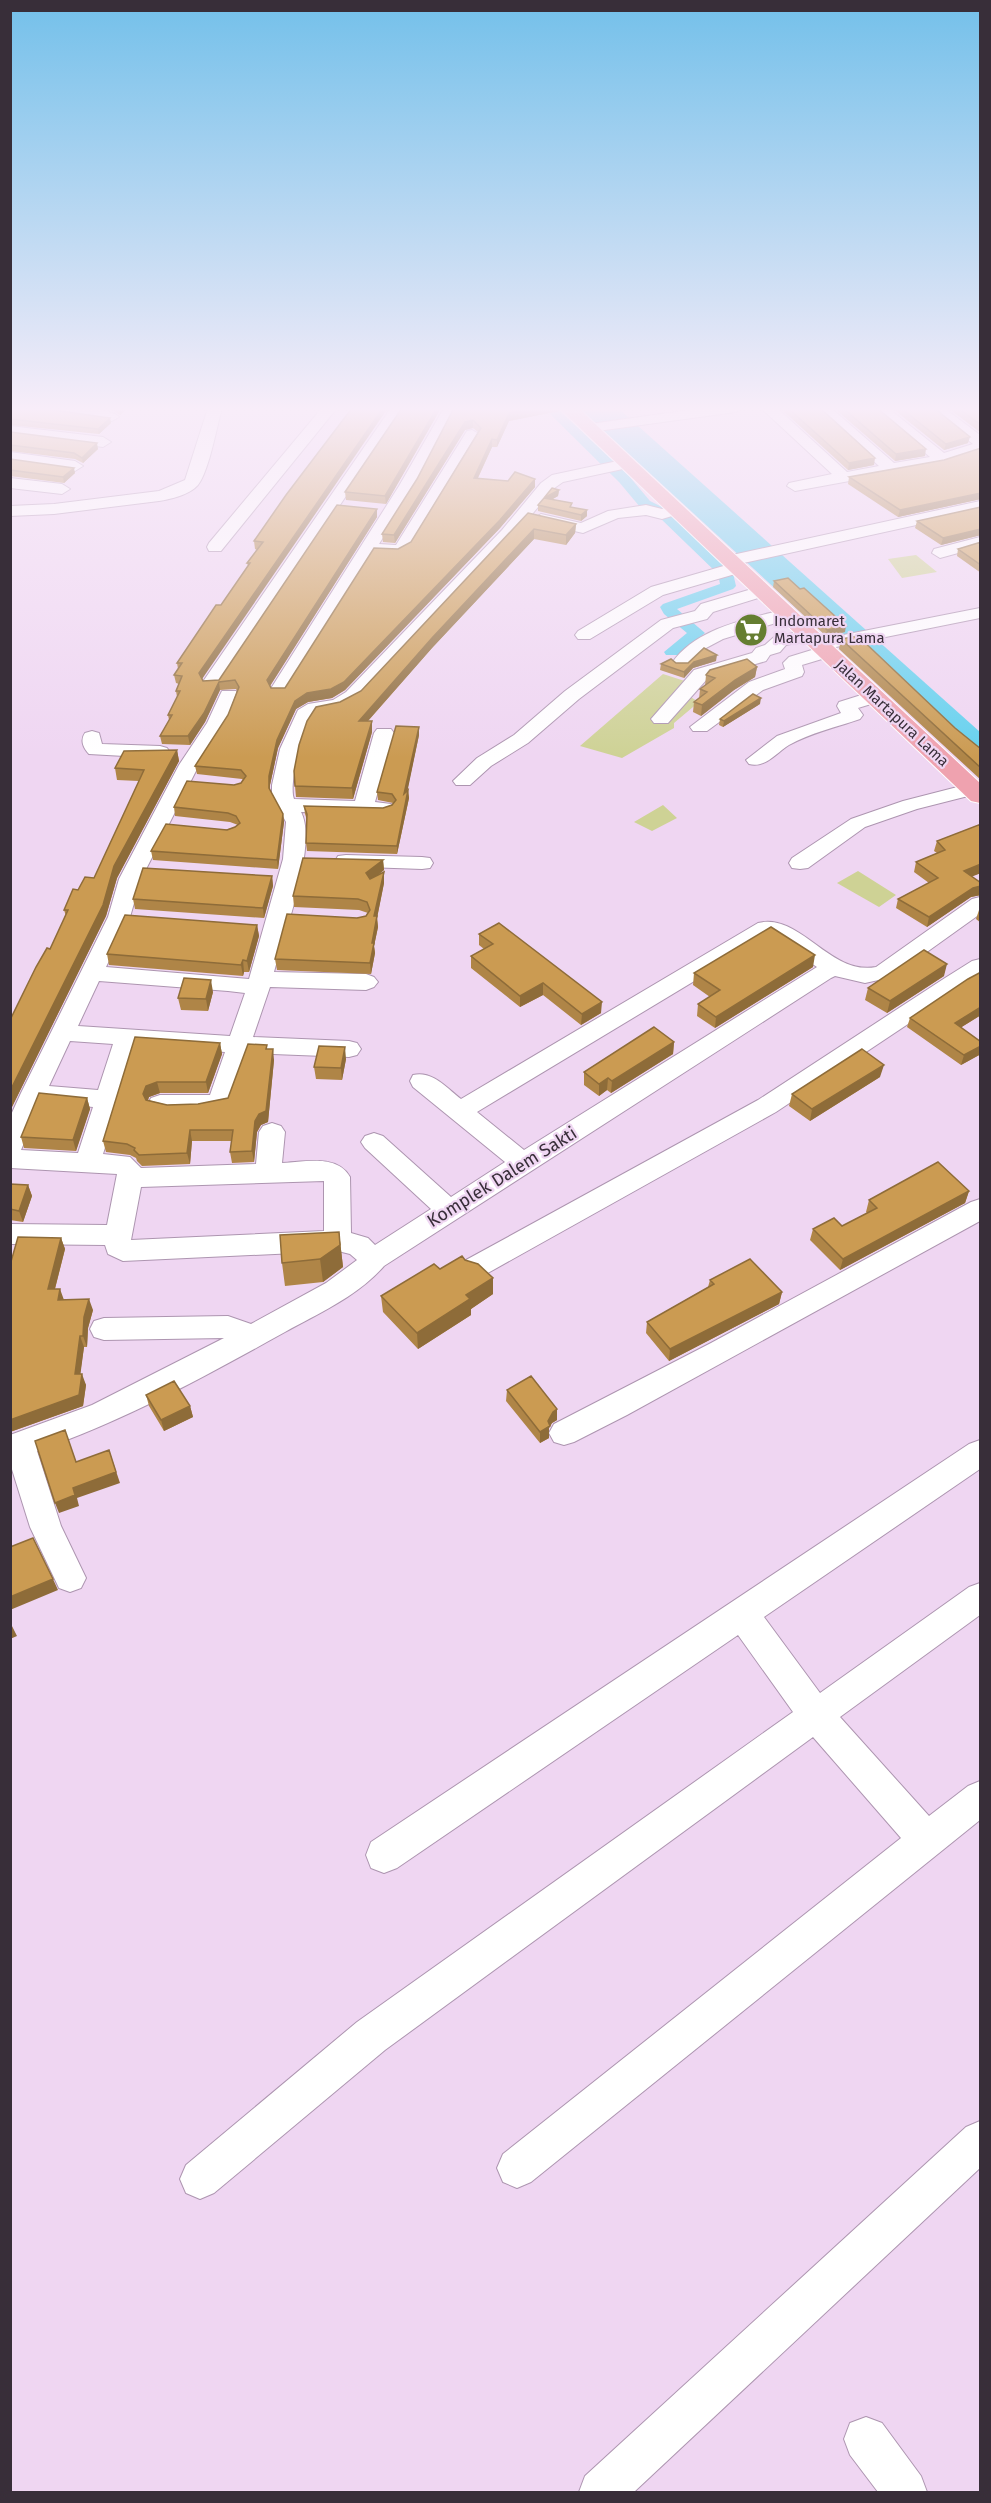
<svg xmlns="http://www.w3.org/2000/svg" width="991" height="2503" viewBox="0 0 991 2503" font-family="'Fira Sans',sans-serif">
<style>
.green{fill:#ced295}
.water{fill:#64d1ee}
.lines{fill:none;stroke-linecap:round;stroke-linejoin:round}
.canal{fill:#64d1ee;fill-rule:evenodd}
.minor-casing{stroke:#ad95b0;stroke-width:2}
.primary-casing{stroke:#fff;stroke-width:2}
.minor{fill:#fff;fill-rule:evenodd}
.primary{fill:#efa2af;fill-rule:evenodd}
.wall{fill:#af8547}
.shaded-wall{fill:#8e6c39}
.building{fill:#cb9b52;stroke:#8e6c39;stroke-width:1.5}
.labels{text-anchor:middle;stroke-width:4.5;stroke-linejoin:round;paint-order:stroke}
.far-poi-label{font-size:15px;fill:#382e39;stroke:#efd6f2;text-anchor:start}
.far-street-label{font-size:15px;fill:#382e39;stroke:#efd6f2}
.street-label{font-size:18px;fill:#382e39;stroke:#efd6f2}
</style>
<rect width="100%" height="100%" fill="#efd6f2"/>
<path class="green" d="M916,555L937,572L902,578L888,559Z
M663,674L694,684L687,695L699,702L674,723V728L622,758L580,746Z
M663,805L677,818L652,831L634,822Z
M858,871L896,895L879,907L837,883Z"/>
<path class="water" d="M579,408H618L980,732V777Z"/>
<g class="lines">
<path class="canal" d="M544,408H557L629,476L650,501L672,512L674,516L733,573L736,586L733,589L677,609L705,633L678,655H666L664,652L687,633L664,614L660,607L663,604L720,584L718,574L659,517L640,507L619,482Z"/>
<g class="minor-casing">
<path id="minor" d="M35,408C52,408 108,405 119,417L112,421L42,412Z
M208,408H222C217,426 209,471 198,485C189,495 171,499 159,501L54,514L10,516V506L54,504L159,491L185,480Z
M322,408H337L221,551H209L207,547L209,543Z
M391,408H405L218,687H204L202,683Z
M444,408H458L415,486L379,544L396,545L467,431L472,430L479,434L408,552L393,556L373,553L286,694H272L270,690L399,486Z
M704,408H743L736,412L590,432L583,428L590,424Z
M761,408H777L847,472L879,466L815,408H831L894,463L930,457L872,408H888L944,453L973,444L928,408H944L980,435V452L942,464L795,491L787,486L789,483L832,474Z
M10,426L103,437L111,442L103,447L10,435Z
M10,452L75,461L83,466L75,471L10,462Z
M627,459L632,461L635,464L632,467L563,482L553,489L514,536L360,700C354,703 349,707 343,709C335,713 324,710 316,715C303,724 288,785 294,799L355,801L374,733L377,729H391L394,733L375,802L391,804L394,808L391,812L384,814L301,812C318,843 284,935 274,972L366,974L374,977L378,982L374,987L366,990L270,987L253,1037L349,1041L357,1043L361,1049L357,1055L349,1057L248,1053L229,1107C204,1114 176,1117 151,1110L148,1104L151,1098L160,1095H210L225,1052L136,1046L103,1154L130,1157L141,1168L256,1164L259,1132L263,1126L272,1123L281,1126L285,1132L282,1163C305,1162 337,1154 350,1177L351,1233L368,1238L375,1245L431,1209L365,1148L361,1142L365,1136L374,1133L383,1136L451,1197L505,1162L413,1087L410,1081L413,1075C432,1070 447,1088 461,1099L758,923C800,912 830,976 876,967L972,899L980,897V914L892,977L865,983L835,976L831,978L384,1266C358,1296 319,1313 285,1332C204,1377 124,1421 37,1451L61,1526L86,1578L81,1588L70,1592L59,1588L30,1527L10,1463V1435L92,1405L224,1338L104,1340L94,1337L90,1329L94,1321L104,1318L228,1316L251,1324L326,1283L357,1260L350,1254L338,1251L123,1261L108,1254L105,1245L10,1244V1224L107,1225L117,1174L10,1168V1117L21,1093L108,917L119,879L179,765L207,723L220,695L222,691H236L238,695L227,723L199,765L141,879L130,917L106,967L249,979L283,859L286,822L272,796V785L280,749L298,710L308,704L333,700L346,692L502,530L541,483L552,475ZM769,936L817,967L524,1150L477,1112ZM99,981L228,991L245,993L230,1036L78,1026ZM70,1041L113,1044L98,1090L49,1086ZM41,1102L93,1107L78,1153L21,1150ZM324,1181V1231L131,1240L141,1187Z
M10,478L62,484L70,489L62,494L10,488Z
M980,501V511L739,564L744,568L742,572L663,595L590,639H578L575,635L578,631L651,587L727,565L721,561L723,557Z
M646,505L662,509L676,505L684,510L682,513L662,519L646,515L618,518L583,533L535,522L533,519L541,514L581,523L608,511Z
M980,537V547L940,558L932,553L934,549Z
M762,586L768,587L771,591L768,595L713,612L707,619L673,628L579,699L528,743L491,766L470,785H456L453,781L477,758L514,735L565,691L661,620L695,611L701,604Z
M980,608V618L831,648L835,652L832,656L802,665L804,672L802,676L763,690L707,731H693L690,727L749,682L785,669L783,663L789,657L815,649L810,645L813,641Z
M786,609L792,610L795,614L792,618L723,639L706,648L687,667H675L672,663C696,628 747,619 786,609Z
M809,630L815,631L818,635L815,639L786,645L780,652L770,655L766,661L708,678L668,723H654L651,719L694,670L752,653L756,648L765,645L774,637Z
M874,691L881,693L883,697L881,701L858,708L863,715L860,719C837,727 810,733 789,745C776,753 766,768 749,764L746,760L777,736L841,713L837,706L839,702Z
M92,731L99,733L102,744L160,746L167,748L170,752L167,756L160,758L89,754C83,748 80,740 85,733Z
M973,783L980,785V793L917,809L865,827L808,868L800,869L792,868L789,863L792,858L851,819L903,801Z
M346,855L422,857L430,858L433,863L430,868L422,869L338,866L335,861L338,856Z
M980,959V976L776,1112L486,1274L476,1278L466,1274L462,1267L466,1260L758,1100L945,978L972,961Z
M980,1199V1221L627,1415L574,1442L564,1445L554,1442L549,1433L554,1424L711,1343L971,1202Z
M980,1440V1469L764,1617L820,1693L969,1587L980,1583V1615L840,1717L929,1816L968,1786L980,1781V1820L531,2182L517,2188L503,2182L497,2168L503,2154L901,1838L813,1737L385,2050L214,2193L200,2199L186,2193L180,2179L186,2165L357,2022L793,1712L738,1635L397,1868L384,1873L371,1868L366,1855L371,1842L969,1444Z
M980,2121V2168L634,2492H579L585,2476L966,2127Z
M866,2417L882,2423L921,2476L927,2492H878L850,2455L844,2439L850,2423Z"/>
</g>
<g class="primary-casing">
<path id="primary" d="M559,408H578L980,783V803L971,801Z"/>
</g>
<use href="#minor" class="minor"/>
<use href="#primary" class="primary"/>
</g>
<path class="wall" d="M10,408L41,409L110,418L111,423L99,434L10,425Z
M99,408H127L120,415L114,411Z
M402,408H441L386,504L346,500L345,492Z
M454,408L559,411L509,421L497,447H492L478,478L535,487L500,528L345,690L332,698L308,702L296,709L278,748L270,785V790L283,814L284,822L278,869L153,860L151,851L235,827L238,825L230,822L175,816L174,807L234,785L241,783L243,780L242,779L197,774L195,766L228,715L237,691L236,689L220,690L205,722L190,745L162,744L160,736L169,720L168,715L177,697L176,691L179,684L176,683L174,675L178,669L177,663L221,605L248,566L247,563L257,550L255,549L254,541L286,495L202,679L203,681L219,680L377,509V517L270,686L271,688H285L398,549L411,542L478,432L473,428L465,430L395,543L383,542L382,534L417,479Z
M780,408H820L874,465L848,470Z
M834,408H877L925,456L895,461Z
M892,408H934L968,443L944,450Z
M948,408H981V433Z
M10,432L98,449L83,463L75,459L10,451Z
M981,448V499L898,517L848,484L849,477L944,460Z
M10,459L75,473L64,483L10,476Z
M559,490L558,496L551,500L572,507L587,516L581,521L538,511V505Z
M981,507V535L941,545L915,528L917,521Z
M528,513L576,524L575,533L566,545L534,539L432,648L368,721H372V732L353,799L296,797L295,786L340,702L361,691Z
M981,542V573L957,556L958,549Z
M774,581L845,632L826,636L773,587Z
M841,639L955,728L981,749V780L839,649Z
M716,661L693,668L684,678L660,670L661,664L688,663Z
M757,667L755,677L734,690L701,716L693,712L694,702L699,699L700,689L705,686L706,675Z
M760,704L723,727L719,725L720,719Z
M419,727V735L407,791L408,790L409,798L397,854L307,851L306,843L307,820L305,814L304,806L383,808L392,805L393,803L378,800L377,792Z
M177,750L179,761L117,878L106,916L10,1111V1020L50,949L66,916L64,910L78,890L94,878L139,781L117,780L115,768Z
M981,824V873L971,876L981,883V895L971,897L927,927L896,908L898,899L929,883L914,872L916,862L937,853L934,851L937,841Z
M383,860L384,870L378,875L384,872V883L377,918L378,927L374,946L375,953L371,974L277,970L275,959L357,918L366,916L368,913L359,910L294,907L293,896Z
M272,876L273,886L264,918L135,909L133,899Z
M981,909V923L976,919L979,910Z
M257,925L259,936L249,972H244L243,976L109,965L107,954Z
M479,934L601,1013L581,1025L543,995L520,1007L471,968V956L484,949L479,945Z
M813,967L715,1028L697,1016L698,1004L710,997L693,985L694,973Z
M944,976L887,1013L865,1000L868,988Z
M213,992L208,1011L181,1010L178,998Z
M981,1015L960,1028L981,1042V1054L961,1065L907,1027L910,1018Z
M135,1037L220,1043L222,1054L208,1093H160L149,1097L148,1100L167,1105L198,1104L228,1098L267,1045V1049L274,1060L268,1122L261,1125L257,1132L254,1162L232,1163L230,1152L232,1141H192L190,1164L142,1166L137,1161L136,1158L130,1155L106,1152L103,1141Z
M674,1042L673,1054L611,1093L607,1090L599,1096L584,1085V1072Z
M346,1059L342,1080L316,1079L314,1067Z
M880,1077L810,1121L789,1106L792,1094Z
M87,1098L90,1109L76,1151L24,1148L21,1137Z
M10,1184L28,1185L32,1196L23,1222L10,1220Z
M969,1191L965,1203L840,1270L810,1240L813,1229L842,1226L867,1213L866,1212L869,1200Z
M339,1232L343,1267L323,1282L285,1286L282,1263Z
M61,1238L65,1249L55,1289L64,1300L93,1310L88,1328L87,1347H84L80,1374L86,1385L83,1406L10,1432V1265Z
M465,1260L493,1278V1294L471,1309V1315L418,1349L383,1312L381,1296L440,1269Z
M710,1280L782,1292L779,1304L669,1361L646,1333L647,1322L708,1287Z
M507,1390L557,1420L552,1423L549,1428V1438L540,1443L506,1401Z
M146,1395L190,1406L193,1417L164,1431L149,1406Z"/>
<path class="shaded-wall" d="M120,408H127L120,415L119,409Z
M383,408H388L200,682L199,673Z
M437,408H441L386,504L385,496Z
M534,408H559V411L509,421L497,447V440L509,413Z
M110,418L111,423L99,434L98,429Z
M473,420V428L465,430L395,543L394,535L465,422Z
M970,437L968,443L944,450L946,444Z
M492,439V447L474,486V478Z
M97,443L98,449L83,463L82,458Z
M926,449L925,456L895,461L896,454Z
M875,458L874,465L848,470L849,463Z
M74,468L75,473L64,483L63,477Z
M535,479V487L500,528L345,690L332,698L308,702L296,709L278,748L270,785V797L269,776L277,740L295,701L307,693Z
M559,490L558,496L544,504V498Z
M981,493V499L898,517L900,510Z
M377,509V517L268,689L267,680Z
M587,510V516L581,521V515Z
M576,524L575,533L566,545V535Z
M534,529V539L432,648L359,731V721L432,638Z
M981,529V535L941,545L943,538Z
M846,626L845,632L826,636L827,630Z
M717,655L716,661L693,668L684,678V672L694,662Z
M757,667L755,677L734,690L701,716L702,705L735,680Z
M219,682L220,690L205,722L190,745L188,736Z
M761,698L760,704L723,727L724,721Z
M372,721V732L353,799L352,788Z
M419,727V735L405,803L404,794Z
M177,750L179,761L117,878L106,916L10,1111V1091L114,866Z
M408,790L409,798L397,854V846Z
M283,814L284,822L278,869L277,860Z
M383,860L384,870L367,884L366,873Z
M981,864V873L961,881L964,871Z
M384,872V883L377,918L378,927L374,946L375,953L371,974L370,963L374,916Z
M272,876L273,886L264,918L263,908Z
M981,886V895L971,897L927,927L929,917L973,888Z
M257,925L259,936L249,972L247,961Z
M815,955L813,967L715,1028L716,1017Z
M243,960L244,972L243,976L241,965Z
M947,964L944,976L887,1013L890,1001Z
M211,980L213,992L208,1011L206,999Z
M543,983V995L520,1007V996Z
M602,1002L601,1013L581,1025L582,1014Z
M981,1007V1015L952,1033L955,1023Z
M674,1042L673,1054L611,1093L612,1081Z
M220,1043L222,1054L208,1093L206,1082Z
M981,1046V1054L961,1065L964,1055Z
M345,1047L346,1059L342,1080L341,1068Z
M273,1049L274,1060L268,1122L261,1125L257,1132L254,1162L252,1151L255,1121Z
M884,1065L880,1077L810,1121L812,1109Z
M608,1078L607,1090L599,1096V1084Z
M157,1082L160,1093L149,1097L146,1105L143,1094L146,1086Z
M87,1098L90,1109L76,1151L73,1140Z
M190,1130L192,1141L190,1164L187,1153Z
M28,1185L32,1196L23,1222L19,1211Z
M969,1191L965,1203L840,1270L843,1259Z
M339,1232L343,1267L323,1282L320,1259Z
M61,1238L65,1249L52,1300L48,1289Z
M493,1278V1294L471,1309V1315L418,1349L417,1333L466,1295Z
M60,1289L64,1300H58Z
M782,1292L779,1304L669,1361L670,1349Z
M89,1299L93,1310L88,1328L87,1347L83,1336L84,1317Z
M80,1336L84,1347L79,1385L75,1374Z
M82,1374L86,1385L83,1406L10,1432V1420Z
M190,1406L193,1417L164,1431L161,1420Z
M557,1409V1420L552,1423L549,1428V1438L540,1443V1432L553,1412Z
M109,1450L120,1483L77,1498L79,1506L59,1513L55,1503L73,1488Z
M53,1579L58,1590L10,1610V1597Z
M10,1622L17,1636L10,1639Z"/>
<path class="building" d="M10,408H39L110,418L98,429L10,419Z
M352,408H383L199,673L203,681L219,680L337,505L377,509L267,680L271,688H285L374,548L398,549L411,542L481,428L473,420L465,422L394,535L382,534L417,479L454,408H534L509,413L497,440L492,439L474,478L508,481L515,472L535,479L500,520L344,682L331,689L307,693L295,701L277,740L269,776V788L283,814L277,860L151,851L166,824L227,830L235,827L240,823L236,816L228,813L174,807L187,781L234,785L241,783L246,776L241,770L195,766L228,715L239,687L235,680L219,682L204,713L188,736H160L172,715H168L180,691H176L182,676L174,675L182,663H177L216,605H221L250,563H247L263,542L254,541L286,495Z
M402,408H437L385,496L345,492Z
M788,408H820L875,458L849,463Z
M843,408H877L926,449L896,454Z
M901,408H934L970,437L946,444Z
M958,408H981V425Z
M10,432L97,443L82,458L74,453L10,445Z
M981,448V493L900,510L849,477L944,460Z
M10,459L74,468L63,477L10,470Z
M552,488L559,490L544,498Z
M544,498L572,503L570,507L587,510L581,515L538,505Z
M981,507V529L943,538L917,521Z
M528,513L576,524L566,535L534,529L432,638L359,721H372L352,788L295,786L294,771L299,745L307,721L316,707L340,702L361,691Z
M981,542V565L958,549Z
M788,578L800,589L804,588L846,626L827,630L774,581Z
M858,636L955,728L981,749V768L841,639Z
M704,648L717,655L694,662L684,672L661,664L671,659L676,663H688Z
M747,659L757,667L735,680L702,705L694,702L707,692L700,689L715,678L706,675L710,670Z
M753,694L761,698L724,721L720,719Z
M396,726L419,727L404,794L408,790L397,846L306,843L307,814L304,806L383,808L392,805L396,800L392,794L377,792Z
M177,750L114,866L103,905L10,1091V1025L11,1022H10V1020L36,967L47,948L50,949L68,910H64L73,889L78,890L85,877L94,878L144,770L115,768L124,751Z
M981,824V864L964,871L981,883V886L973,888L929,917L898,899L938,878L916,862L945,850L937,841Z
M303,858L383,860L366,873L370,879L384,872L374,916H377L372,943H374L370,963L275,959L287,914L357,918L366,916L370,910L367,902L358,899L293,896Z
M143,868L272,876L263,908L133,899Z
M125,915L257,925L247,961L243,960L241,965L107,954Z
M499,923L602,1002L582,1014L543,983L520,996L471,956L493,944L479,934Z
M771,927L815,955L716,1017L698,1004L720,990L694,973Z
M924,950L947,964L890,1001L868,988Z
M981,972V1007L955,1023L981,1042V1046L964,1055L910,1018L968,979Z
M184,978L211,980L206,999L178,998Z
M654,1027L674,1042L612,1081L608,1078L599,1084L584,1072Z
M135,1037L220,1043L206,1082H157L146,1086L143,1094L146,1100L167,1105L198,1104L228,1098L248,1044L267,1045L266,1049H273L266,1111L259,1114L255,1121L252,1151L230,1152L233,1130H190L187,1153L139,1155L134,1150L135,1148L127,1144L103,1141Z
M319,1046L345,1047L341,1068L314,1067Z
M862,1049L884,1065L812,1109L792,1094Z
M39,1093L87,1098L73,1140L21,1137Z
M938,1162L969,1191L843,1259L813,1229L834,1218L842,1226L877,1208L869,1200Z
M10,1184L28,1185L19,1211L10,1209Z
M339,1232L340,1245L320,1259L282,1263L280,1235Z
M18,1237L61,1238L48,1289H60L58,1300L89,1299L84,1317L83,1336H80L75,1374H82L79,1395L10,1420V1265Z
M462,1256L465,1260L478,1264L493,1278L466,1295L470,1299L417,1333L381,1296L434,1264L440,1269Z
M750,1259L782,1292L670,1349L647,1322L714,1284L710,1280Z
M531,1376L557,1409L553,1412L548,1421L550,1426L540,1432L507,1390Z
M174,1381L190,1406L161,1420L146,1395Z
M65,1430L76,1462L109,1450L116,1472L73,1488L75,1495L55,1503L35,1441Z
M33,1538L53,1579L10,1597V1547Z"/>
<linearGradient id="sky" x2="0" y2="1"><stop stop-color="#73c0ea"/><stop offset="0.54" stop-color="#f8edf9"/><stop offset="1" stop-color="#f8edf9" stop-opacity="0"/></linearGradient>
<rect width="991" height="758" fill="url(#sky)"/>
<defs>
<g id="supermarket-disc" transform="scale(1.725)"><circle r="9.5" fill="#657e31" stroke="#efd6f2"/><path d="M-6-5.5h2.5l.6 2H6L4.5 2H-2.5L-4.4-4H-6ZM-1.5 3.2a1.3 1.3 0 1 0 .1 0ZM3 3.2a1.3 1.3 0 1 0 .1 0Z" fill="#fff"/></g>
</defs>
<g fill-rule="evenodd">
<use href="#supermarket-disc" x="751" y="630"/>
</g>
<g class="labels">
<g class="far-poi-label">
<text x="774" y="626">Indomaret<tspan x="774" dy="17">Martapura Lama</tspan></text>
</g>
<g class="far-street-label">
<text transform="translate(892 713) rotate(43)" y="5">Jalan Martapura Lama</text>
</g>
<g class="street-label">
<text transform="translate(502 1177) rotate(-32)" y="6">Komplek Dalem Sakti</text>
</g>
</g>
<rect width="991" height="2503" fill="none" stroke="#382e39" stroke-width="24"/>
</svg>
